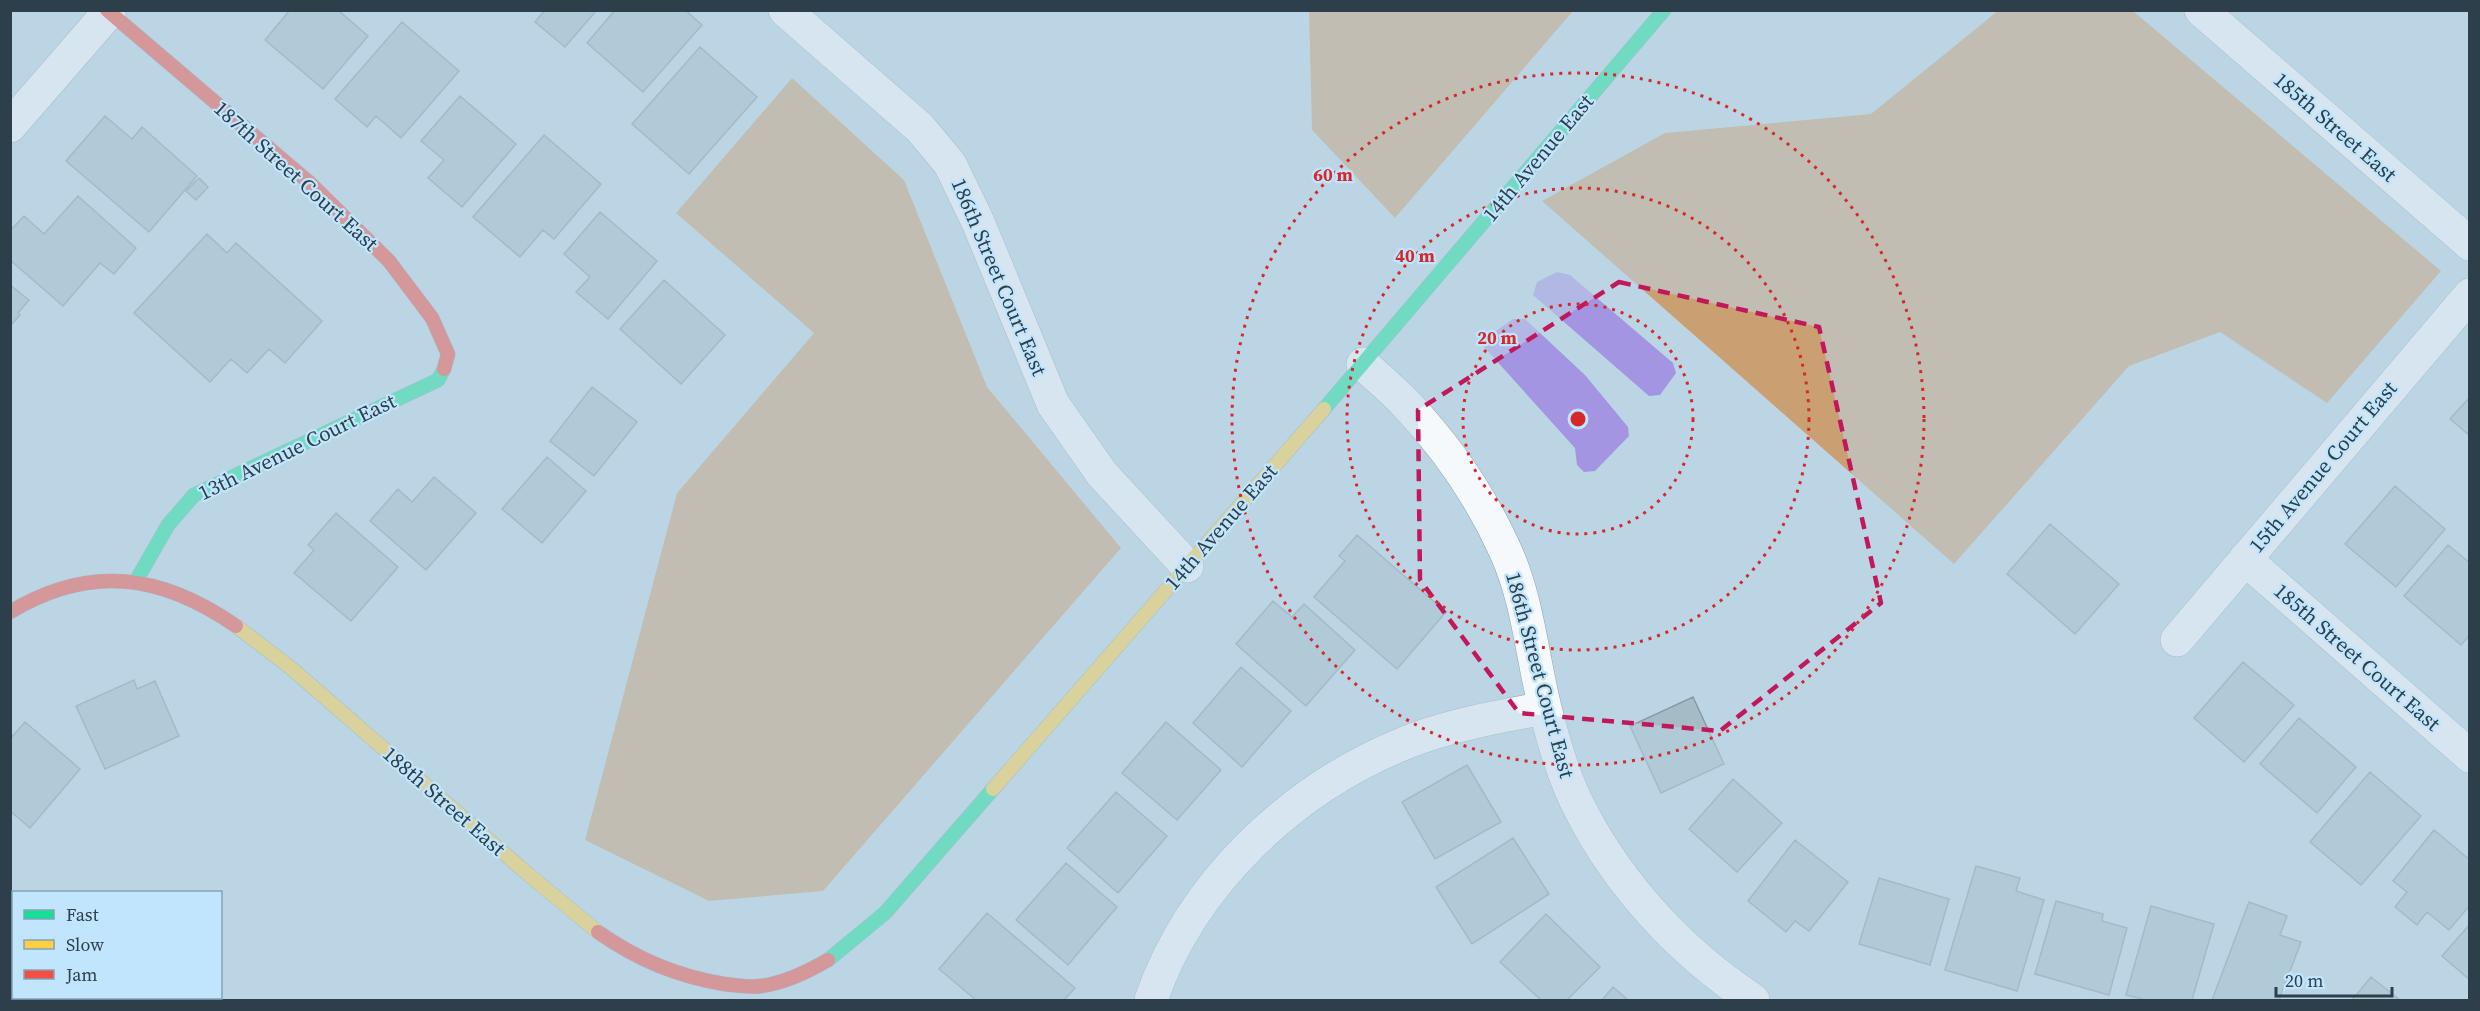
<svg xmlns="http://www.w3.org/2000/svg" width="2480" height="1011" viewBox="0 0 2480 1011" font-family="'Source Serif 4',serif">
<style>
.forest{fill:#caa073}
.water{fill:#a495e2}
.building{fill:#a5bcc6;stroke:#859ba5;stroke-width:1.5}
.lines{fill:none;stroke-linecap:round;stroke-linejoin:round}
.street-casing{stroke:#8da1ad;stroke-width:34}
.fast-casing{stroke:#8da1ad;stroke-width:15}
.slow-casing{stroke:#8da1ad;stroke-width:15}
.jam-casing{stroke:#8da1ad;stroke-width:15}
.street{stroke:#f5f9fb;stroke-width:33}
.fast{stroke:#16e098;stroke-width:14}
.slow{stroke:#ffcf43;stroke-width:14}
.jam{stroke:#f24e42;stroke-width:14}
.marked{fill:none;stroke:#c2185b;stroke-width:4.5;stroke-dasharray:12 8;stroke-linejoin:round}
.ring{fill:none;stroke:#d62828;stroke-width:3;stroke-dasharray:3 6}
.labels{text-anchor:middle;stroke-width:4.5;stroke-linejoin:round;paint-order:stroke}
.street-label{font-size:21px;fill:#2d3f4b;stroke:#c0e5fc}
.centre{fill:#d62828;stroke:#c0e5fc;stroke-width:3}
.ring-label{font-size:18px;text-anchor:middle;font-weight:bold;fill:#d62828;stroke:#c0e5fc;stroke-width:4.5;stroke-linejoin:round;paint-order:stroke}
</style>
<rect width="100%" height="100%" fill="#bcd5e5"/>
<path class="forest" d="M1999,10L2133,11L2441,271L2327,403L2220,332L2129,366L1954,564L1542,201L1665,133L1871,114Z
M1309,11V10L1573,11L1395,218L1312,130Z
M792,78L904,180L987,387L1121,548L823,891L709,901L585,840L677,493L814,333L676,213Z"/>
<path class="water" d="M1557,272L1570,275L1673,363L1676,373L1660,395L1649,396L1533,295L1537,282Z
M1513,319H1525L1585,375L1628,427L1629,436L1595,471L1584,472L1577,465L1575,448L1484,347L1486,338Z"/>
<path class="building" d="M290,10H338L368,36L323,89L265,40Z
M545,10H597L565,47L535,22Z
M615,10H685L702,25L643,92L587,43Z
M402,22L459,71L401,138L376,116L367,127L335,99Z
M700,47L757,97L689,174L632,124Z
M460,96L516,144L462,207L428,178L444,160L421,141Z
M105,116L132,139L142,127L197,176L149,232L66,161Z
M544,135L601,184L554,239L543,230L520,257L473,217Z
M199,178L208,187L196,200L186,191Z
M78,196L136,248L114,274L100,263L63,306L10,260V231L24,216L44,234Z
M600,212L657,261L608,319L576,292L590,277L564,254Z
M207,234L227,253L236,243L322,321L285,363L269,349L247,373L231,359L210,382L134,313Z
M664,280L725,335L681,384L620,329Z
M10,285L29,300L18,313L20,315L10,326Z
M592,387L637,422L594,476L550,441Z
M2470,397V436L2450,419Z
M547,457L586,491L542,543L502,509Z
M434,477L476,513L426,570L370,521L398,489L412,502Z
M2395,486L2445,529L2396,587L2345,544Z
M336,513L398,567L351,621L294,573L314,550L308,545Z
M2050,524L2119,584L2075,634L2007,574Z
M1357,535L1446,612L1397,669L1314,597L1345,561L1339,556Z
M2448,545L2470,563V635L2461,645L2404,596Z
M1273,601L1292,617L1304,604L1355,650L1306,706L1236,644Z
M2243,662L2294,705L2244,762L2194,718Z
M1241,667L1291,711L1242,767L1193,723Z
M134,680L137,689L155,681L179,736L105,769L76,706Z
M1693,697L1724,764L1661,793L1630,726Z
M2299,718L2356,767L2317,813L2260,764Z
M25,722L80,769L30,828L10,811V739Z
M1166,722L1221,770L1177,820L1122,773Z
M1467,765L1501,822L1435,859L1402,802Z
M2370,772L2421,816L2361,885L2310,842Z
M1733,779L1782,823L1737,872L1689,829Z
M1116,792L1167,836L1118,893L1067,848Z
M2434,830L2470,860V905L2449,930L2427,912L2417,925L2395,907L2407,892L2393,881Z
M1513,838L1549,894L1472,944L1436,887Z
M1795,840L1848,882L1809,931L1795,921L1786,932L1748,901Z
M1066,863L1117,907L1068,965L1016,920Z
M1976,866L2020,878L2016,891L2044,900L2017,991L1945,970Z
M1879,878L1949,899L1930,965L1859,944Z
M2056,901L2103,914L2102,921L2127,928L2109,995L2035,974Z
M2249,902L2287,916L2280,935L2301,942L2279,1000H2212Z
M2151,906L2214,924L2192,1000H2146L2126,995Z
M987,913L1075,988L1064,1000H976L939,969Z
M1546,914L1600,967L1567,1000H1541L1500,962Z
M2470,924V980L2442,956Z
M2371,977L2400,1000H2352Z
M1613,987L1628,1000H1602Z"/>
<g class="lines">
<g class="street-casing">
<path id="street" d="M785,10L920,128L950,164L978,222L1053,404L1102,474L1187,566
M2201,10L2470,244
M10,126L109,12
M1363,364C1377,377 1393,390 1406,404C1446,446 1481,497 1505,550C1528,600 1532,656 1545,708C1554,743 1564,779 1581,811C1620,887 1682,953 1753,1000
M2245,559L2470,756
M2177,640L2470,295
M1151,1000C1191,884 1291,789 1405,743C1446,726 1501,716 1545,708"/>
</g>
<g class="fast-casing">
<path id="fast" d="M1324,409L1664,10
M136,581L168,525L194,495L438,380L444,369
M828,960L885,913L993,789"/>
</g>
<g class="slow-casing">
<path id="slow" d="M236,626L291,668L529,875L598,932
M993,789L1324,409"/>
</g>
<g class="jam-casing">
<path id="jam" d="M107,10L311,184L389,261L432,318L448,354L444,369
M10,612C90,564 161,574 236,626
M598,932C638,960 677,976 724,984C736,985 749,988 761,986C785,983 807,972 828,960"/>
</g>
<use href="#street" class="street"/>
<use href="#fast" class="fast"/>
<use href="#slow" class="slow"/>
<use href="#jam" class="jam"/>
</g>
<path d="M0 0H2480V1011H0ZM1619,282L1819,327L1881,603L1720,731L1519,713L1420,580L1418,410Z" fill="#bcd5e5" fill-opacity=".55" fill-rule="evenodd"/>
<path class="marked" d="M1619,282L1819,327L1881,603L1720,731L1519,713L1420,580L1418,410Z"/>
<g class="ring">
<circle cx="1578" cy="419" r="115"/>
<circle cx="1578" cy="419" r="231"/>
<circle cx="1578" cy="419" r="346"/>
</g>
<g class="labels">
<g class="street-label">
<text transform="translate(2335 127) rotate(41)" y="7">185th Street East</text>
<text transform="translate(1538 158) rotate(-50)" y="7">14th Avenue East</text>
<text transform="translate(296 176) rotate(42)" y="7">187th Street Court East</text>
<text transform="translate(999 277) rotate(67)" y="7">186th Street Court East</text>
<text transform="translate(297 447) rotate(-26)" y="7">13th Avenue Court East</text>
<text transform="translate(2323 467) rotate(-50)" y="7">15th Avenue Court East</text>
<text transform="translate(1221 527) rotate(-49)" y="7">14th Avenue East</text>
<text transform="translate(2357 657) rotate(41)" y="7">185th Street Court East</text>
<text transform="translate(1540 675) rotate(75)" y="7">186th Street Court East</text>
<text transform="translate(444 801) rotate(41)" y="7">188th Street East</text>
</g>
</g>
<circle cx="1578" cy="419" r="9" class="centre"/>
<g class="ring-label">
<text x="1333" y="181">60 m</text>
<text x="1415" y="262">40 m</text>
<text x="1497" y="344">20 m</text>
</g>
<rect width="2480" height="1011" fill="none" stroke="#2d3f4b" stroke-width="24"/>
<rect x="12" y="891" width="210" height="108" fill="#c0e5fc" stroke="#85a3b5" stroke-width="1.5"/>
<rect x="24" y="910" width="30" height="9" fill="#16e098" stroke="#85a3b5" stroke-width="1.5"/>
<text x="66" y="921" font-size="18" fill="#2d3f4b">Fast</text>
<rect x="24" y="940" width="30" height="9" fill="#ffcf43" stroke="#85a3b5" stroke-width="1.5"/>
<text x="66" y="951" font-size="18" fill="#2d3f4b">Slow</text>
<rect x="24" y="970" width="30" height="9" fill="#f24e42" stroke="#85a3b5" stroke-width="1.5"/>
<text x="66" y="981" font-size="18" fill="#2d3f4b">Jam</text>
<path d="M2276 987v9h116v-9" fill="none" stroke="#2d3f4b" stroke-width="3"/>
<text x="2285" y="987" font-size="18" fill="#2d3f4b" stroke="#c0e5fc" stroke-width="4.5" paint-order="stroke">20 m</text>
</svg>
